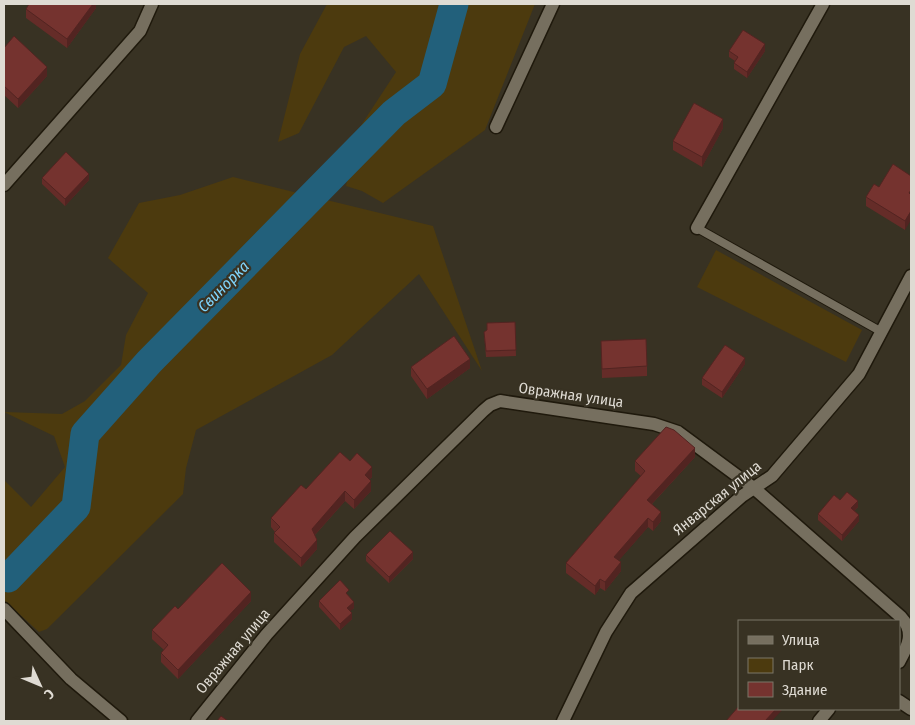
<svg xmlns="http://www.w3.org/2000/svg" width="915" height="725" viewBox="0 0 915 725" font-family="'Fira Sans Condensed',sans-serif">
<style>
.green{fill:#4c3a0e}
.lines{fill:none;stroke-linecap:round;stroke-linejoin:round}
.river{stroke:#22607b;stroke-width:29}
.lane-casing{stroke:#1f190c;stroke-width:10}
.street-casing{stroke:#1f190c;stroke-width:15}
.lane{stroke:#766f5f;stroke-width:8}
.street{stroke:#766f5f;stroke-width:12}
.wall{fill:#652c28}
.shaded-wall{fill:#522421}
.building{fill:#75332f;stroke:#522421}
.labels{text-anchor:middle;stroke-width:4.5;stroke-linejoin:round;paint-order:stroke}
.street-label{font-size:15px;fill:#dfdbd3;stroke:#383223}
.water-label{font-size:16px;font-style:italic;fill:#80d5fc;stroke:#383223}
</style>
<rect width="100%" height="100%" fill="#383223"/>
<path class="green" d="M327,4H535L485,130L383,203L362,191L346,186L356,133L396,72L366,36L344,47L299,133L278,142L300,54Z
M233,177L433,226L482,371L419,274L332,355L196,430L186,468L183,494L47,629L39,632L4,600V480L31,507L65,467L54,436L4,412L62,414L85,401L121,365L126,335L148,293L108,258L139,203L180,195Z
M716,250L862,330L846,362L697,287Z"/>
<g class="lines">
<path class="river" d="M8,578L76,507L85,434L149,362L394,113L432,84L454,4"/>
<g class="lane-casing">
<path id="lane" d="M697,228L880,331"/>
</g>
<g class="street-casing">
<path id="street" d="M496,127L553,4
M4,185L140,31L152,4
M697,228L823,4
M4,609L71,679L121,721
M899,701L911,709
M197,721L267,634L355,537L483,411L490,405L500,401L654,424L678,432L755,489L901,617C915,632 908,646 899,662
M563,721L606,632L631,593L742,496L772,476L859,374L911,276
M819,721L829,709"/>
</g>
<use href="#lane" class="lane"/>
<use href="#street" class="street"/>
</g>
<path class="wall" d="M96,4V8L67,48L26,18V9Z
M4,48L47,76L18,108L4,95Z
M729,51H765L747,78L734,69V63L735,61L729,57Z
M723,128L702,167L673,150V141Z
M911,176L905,230L866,206V197L879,187Z
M42,178L89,180L65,206L42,184Z
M515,322L516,356L486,357L484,332Z
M601,341L647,366V376L602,378Z
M745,364L722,398L702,385V378Z
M411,367L470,368L427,399L411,376Z
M695,457L652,504L661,521L653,531L648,527L619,560L621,571L605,591L600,588L595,595L566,573V563L641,476L635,471V461Z
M350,461L372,477L369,480L371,491L354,509L345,501L315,535L317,549L301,567L274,542V533L275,532L271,527V518Z
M840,500L858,507L854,511L859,521L842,541L818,520V514Z
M366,555L413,559L389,583L366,561Z
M251,601L178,679L161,662V653L164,650L152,639V630L178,609Z
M319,601L354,608L350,611L352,619L340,630L319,607Z"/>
<path class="shaded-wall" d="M93,4H96V8L67,48V39Z
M765,44V51L747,78V72Z
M47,67V76L18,108V99Z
M723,119V128L702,167V157Z
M89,174V180L65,206V199Z
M911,211V220L905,230V221Z
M745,358V364L722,398V392Z
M470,359V368L427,399V389Z
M695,448V457L647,509V500Z
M372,467V477L365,485V475Z
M371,481V491L354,509V500Z
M345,491V501L312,538V529Z
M858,501V507L851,514V508Z
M661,512V521L653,531V522Z
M859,515V521L842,541V535Z
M648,518V527L614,566V557Z
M317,540V549L301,567V558Z
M413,552V559L389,583V577Z
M621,562V571L605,591V582Z
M600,579V588L595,595V586Z
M251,592V601L178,679V670Z
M354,602V608L347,614V608Z
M352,613V619L340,630V624Z
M776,709H783L772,721H765Z"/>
<path class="building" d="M29,4H93L67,39L26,9Z
M743,30L765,44L747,72L734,63L738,57L729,51Z
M14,36L47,67L18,99L4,86V48Z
M694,103L723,119L702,157L673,141Z
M66,152L89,174L65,199L42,178Z
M893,164L911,176V190L909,193L911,195V211L905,221L866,197L874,184L879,187Z
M515,322L516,350L486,351L484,332L487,330V323Z
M454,336L470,359L427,389L411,367Z
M646,339L647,366L602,369L601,341Z
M725,345L745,358L722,392L702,378Z
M666,427L674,430L695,448L647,500L661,512L653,522L648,518L614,557L621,562L605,582L600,579L595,586L566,563L645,471L635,461Z
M340,452L350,461L357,453L372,467L365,475L371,481L354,500L345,491L312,529L317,540L301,558L274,533L280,527L271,518L301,485L306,489Z
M847,492L858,501L851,508L859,515L842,535L818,514L834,495L840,500Z
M390,531L413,552L389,577L366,555Z
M222,563L251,592L178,670L161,653L168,645L152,630L175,606L178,609Z
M340,580L349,590L346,593L354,602L347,608L352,613L340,624L319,601Z
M739,706V709H776L765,721H726Z
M221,716L228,721H217Z"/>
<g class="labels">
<g class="street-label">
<text transform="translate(571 395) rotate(8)" y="5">Овражная улица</text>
<text transform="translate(717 498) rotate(-39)" y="5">Январская улица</text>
<text transform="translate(233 651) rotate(-50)" y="5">Овражная улица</text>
</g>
<g class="water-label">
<text transform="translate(223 286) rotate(-45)" y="6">Свинорка</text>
</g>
</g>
<rect width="915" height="725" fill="none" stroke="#dfdbd3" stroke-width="10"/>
<rect x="738" y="620" width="162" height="90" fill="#383223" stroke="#7b7669"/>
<rect x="748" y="636" width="25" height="8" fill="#766f5f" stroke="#7b7669"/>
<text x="782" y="645" font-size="15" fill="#dfdbd3">Улица</text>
<rect x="748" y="658" width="25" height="15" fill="#4c3a0e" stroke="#7b7669"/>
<text x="782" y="670" font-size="15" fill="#dfdbd3">Парк</text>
<rect x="748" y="682" width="25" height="15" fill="#75332f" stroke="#7b7669"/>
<text x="782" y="695" font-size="15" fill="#dfdbd3">Здание</text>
<g transform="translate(40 685) rotate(134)" stroke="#383223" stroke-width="4" paint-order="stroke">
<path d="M0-4L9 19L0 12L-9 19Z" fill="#dfdbd3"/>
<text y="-8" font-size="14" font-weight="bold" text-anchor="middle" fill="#dfdbd3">С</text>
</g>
</svg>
